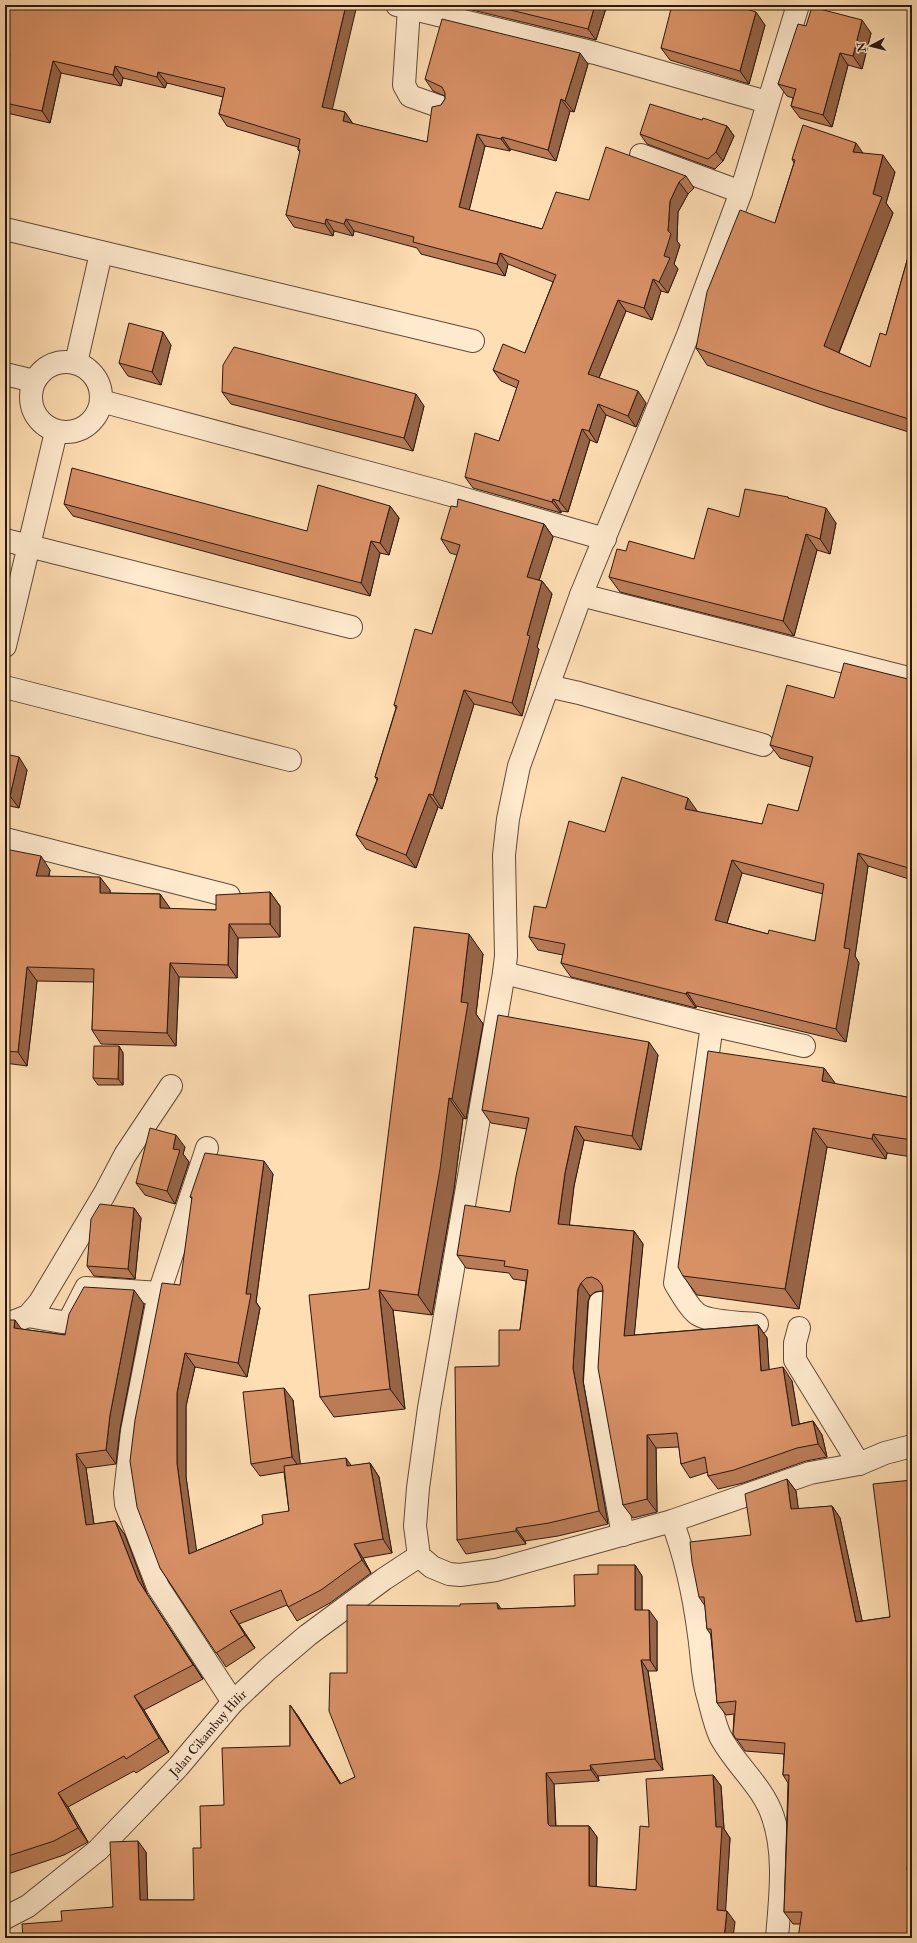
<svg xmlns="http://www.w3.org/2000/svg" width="917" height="1943" viewBox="0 0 917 1943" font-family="'IM FELL Double Pica',serif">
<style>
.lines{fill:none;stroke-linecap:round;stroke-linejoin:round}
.minor-casing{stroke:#5f4a38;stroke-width:24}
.minor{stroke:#ffeace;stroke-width:22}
.wall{fill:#ba7c57;stroke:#2a180f;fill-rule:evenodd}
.shaded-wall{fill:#976547;stroke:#2a180f}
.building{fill:#d89065;stroke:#2a180f;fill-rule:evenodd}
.labels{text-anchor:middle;stroke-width:3;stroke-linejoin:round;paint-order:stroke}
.street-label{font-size:13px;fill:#2a180f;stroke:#ffeace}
</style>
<rect width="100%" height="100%" fill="#ffdeb3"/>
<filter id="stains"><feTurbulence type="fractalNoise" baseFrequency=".005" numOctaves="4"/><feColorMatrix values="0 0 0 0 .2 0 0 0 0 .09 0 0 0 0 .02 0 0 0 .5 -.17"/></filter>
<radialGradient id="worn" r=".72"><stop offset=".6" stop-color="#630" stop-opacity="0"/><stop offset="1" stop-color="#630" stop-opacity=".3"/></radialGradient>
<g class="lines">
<g class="minor-casing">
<g id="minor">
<path d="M397,5L595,53L767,102"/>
<path d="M798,5L741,192L688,335L581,595L519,766L508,819L504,855L506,956L504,973L429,1408L418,1488L415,1526L419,1556L432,1567L449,1574L460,1575L496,1570L672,1521L810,1473L859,1464L885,1453L912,1446"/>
<path d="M409,8L404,85L410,96L441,107"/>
<path d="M641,155L741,192"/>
<path d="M5,229L473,341"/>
<circle cx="66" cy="397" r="35"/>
<path d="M76,363L101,253"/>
<path d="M5,374L34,381"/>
<path d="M101,401L437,491L605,539"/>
<path d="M5,540L351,627"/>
<path d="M581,595L912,679"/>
<path d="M5,646L56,432"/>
<path d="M548,686L579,693L763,745"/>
<path d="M5,687L290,760"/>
<path d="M5,839L229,896"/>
<path d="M504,973L712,1025L804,1046"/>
<path d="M712,1025L675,1283C681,1293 687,1305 696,1313C706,1322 744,1323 757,1324"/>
<path d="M207,1148L159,1293L132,1431L125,1493L126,1504L158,1587L233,1702"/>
<path d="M600,1303L595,1382L623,1535"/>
<path d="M28,1316L62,1322L69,1321L86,1288L159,1293"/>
<path d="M5,1325L28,1316L40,1302L105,1193L125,1155L171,1086"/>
<path d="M799,1328L795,1343V1360L859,1464"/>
<path d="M672,1521C686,1558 694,1596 699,1635C702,1655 702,1674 707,1693C711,1706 714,1723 720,1736C735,1765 763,1786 773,1817C786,1855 780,1899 777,1938"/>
<path id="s1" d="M5,1918L28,1906L98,1850L178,1767L233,1702L268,1669L308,1635L384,1579L419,1556"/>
</g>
</g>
<use href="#minor" class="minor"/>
</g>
<path class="wall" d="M5,5L332,109L345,112L353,124L427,142L441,105L445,99V96L433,91L425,79L588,64L574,112L570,111L556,161L510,149V151L485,146L469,210L542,229L589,200L686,176L694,188L688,194L678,212L677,241L680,245L674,264L678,269L668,293L661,291L652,320L626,311L599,378L646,403L636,427L606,415L597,443L590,440L568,512L561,511V513L473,488L465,477L499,441L517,388L501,381L493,370L525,353L553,282L508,264L505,276L421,254L417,248L354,231L353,236L334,231L333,236L294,227L286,215L300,152L298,150V147L227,126L219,114L223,97L167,83L165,88L123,78L121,86L61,73L50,123L7,113L5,111V74L8,64L5,63Z
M455,5H607L596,40L456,6Z
M745,9L765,25L749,84L670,60L661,48Z
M806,26L871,33L862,69L848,65L832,127L800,118L791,106L793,98L787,96L778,84Z
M702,120L727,126L734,136L723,161L715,169L647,144L640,134Z
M863,153L895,172L886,203L893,213L839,353L870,367L886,335L912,243V433L828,407L707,365L696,348L775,223L794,163L792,159Z
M171,345L161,385L128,376L119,363Z
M222,392L424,406L413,451L231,404Z
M788,497L789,499L836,523L830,554L817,550L794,636L620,592L609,577L626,551L694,559L739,517Z
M64,504L307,531L390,506L399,518L389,555L380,553L370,596L73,516Z
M457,507L544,524L553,537L539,580L542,581L552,594L537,647L539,649L522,716L474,704L442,809L438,807L416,868L366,849L356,835L377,780L375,777L396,708L394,705L432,634L457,555L450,553L441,539Z
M912,680V880L868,866L855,956L859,963L846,1042L696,1006V1008L571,977L561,963L563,955L538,950L529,937L546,908L605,832L698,812L762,824L798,811L811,767L780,758L770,745L834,698ZM742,873L823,894L815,941L768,934L727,923Z
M5,754L27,770L19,808L5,805Z
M5,849L50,870L49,876L110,890V893L160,894L170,909L216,910L270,892L280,906V937L238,938L237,978L179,977L176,1046L101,1044L92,1030L94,982L37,981L27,1066L5,1063Z
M483,954L476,1014L483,1024L466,1119L463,1118L454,1189L432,1315L393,1310L405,1409L334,1417L320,1397L369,1289Z
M119,1046L123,1053V1085H98L93,1078Z
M658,1055L641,1150L584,1140L574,1186L569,1225L634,1231L643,1244L634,1335L758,1325L767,1338L769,1370L792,1381L799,1424L813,1421L822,1435L827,1457L806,1461L743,1483L718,1489L708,1476V1472L690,1478L681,1464L679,1447L656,1448L657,1512L633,1518L623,1505L603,1291H601L595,1292L590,1296L588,1302L583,1381L608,1524L558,1536L525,1541L526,1544L466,1554L457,1540L499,1366L520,1330L526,1281L513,1279L509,1273L466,1268L457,1255L510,1212L527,1129L491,1123L482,1110Z
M824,1068L835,1084L912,1098V1157L887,1153L886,1159L827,1147L799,1309L697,1295L683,1276Z
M185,1147L183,1154L189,1162L175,1204L145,1195L136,1183Z
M273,1174L256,1302L260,1308L247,1377L195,1367L186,1406V1477L196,1551L263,1524L289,1511L284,1472L260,1476L251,1464L293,1400L300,1464L351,1466L370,1463L379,1477L392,1553L363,1558L371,1573L330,1603L297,1621L287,1605L239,1624L255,1648L226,1667L160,1568L192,1199L190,1197Z
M134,1208L141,1218L135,1279L94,1276L87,1266Z
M144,1304L120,1429L116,1464L86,1468L94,1524L115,1521L125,1535L147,1594L203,1679L144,1710L169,1752L136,1773L134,1771L68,1807L88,1842L64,1855L8,1874L6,1871L5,1872V1320L21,1329L65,1335Z
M787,1479L796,1491L798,1509L832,1506L840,1518L862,1621L890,1617L912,1480V1938L800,1924H793L784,1912L788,1783L783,1775L784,1754L745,1751L733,1734L734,1714L726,1715L717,1703L711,1635L707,1629L705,1606L699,1597L751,1535Z
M635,1565L642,1576V1610L657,1621V1671H648L663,1770L598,1776L599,1781L554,1784L556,1826H589L597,1837L596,1887L636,1890L649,1827L713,1775L721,1786L724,1829L730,1838L725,1911L735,1922L62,1921L113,1907L146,1852L147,1900H194L201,1848L224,1805L290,1746V1705L298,1716L341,1784L355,1777L347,1673L502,1609L575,1606L598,1574Z"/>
<path class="shaded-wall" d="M346,5H357L330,119L322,107Z
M595,5H607L596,40L588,29Z
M733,5H746L742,18Z
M756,12L765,25L749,84L740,71Z
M862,20L871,33L862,69L853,56Z
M580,53L588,64L574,112L565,101Z
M840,53L848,65L832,127L823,115Z
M53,61L61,73L50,123L42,111Z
M115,66L123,78L121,86L113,75Z
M158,72L167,83L165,88L157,77Z
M561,99L570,111L556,161L548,150Z
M345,112L353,124L343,121Z
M727,126L734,136L723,161L716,152Z
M477,134L485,146L467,219L459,207Z
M502,137L510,149V151L501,139Z
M856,143L867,159L853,152Z
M883,155L895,172L886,203L893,213L835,362L824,346L873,194Z
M679,182L688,194L678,212L677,241L680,245L674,264L678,269L668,293L659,282L668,231L670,201Z
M326,219L334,231L333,236L325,224Z
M346,219L354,231L353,236L344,224Z
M500,253L508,264L505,276L497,264Z
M653,279L661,291L652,320L644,308Z
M618,300L626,311L596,385L588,374Z
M163,332L171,345L161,385L152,372Z
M638,391L646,403L636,427L628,416Z
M416,394L424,406L413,451L404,438Z
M598,404L606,415L597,443L589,431Z
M582,429L590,440L568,512L559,501Z
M553,499L561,511V513L552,502Z
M390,506L399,518L389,555L380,543Z
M826,508L836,523L830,554L820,539Z
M544,524L553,537L536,590L527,577Z
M806,534L817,550L794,636L783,621Z
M371,541L380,553L370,596L361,583Z
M542,581L552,594L537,647L539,649L522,716L512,703L527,635Z
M464,690L474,704L442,809L433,795Z
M19,757L27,770L19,808L10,796Z
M429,794L438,807L416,868L406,855Z
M688,798L698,812L685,809Z
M858,853L868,866L855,956L859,963L846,1042L836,1029L844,948Z
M41,856L50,870L46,889L36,876Z
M732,860L742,873L724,933L715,920Z
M100,877L110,890V907L100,893Z
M270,892L280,906V937L270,924Z
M160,894L170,908V922L160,908Z
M229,924L238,938L237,978L228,965Z
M469,934L483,954L476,1014L483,1024L466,1119L452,1099L461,1002Z
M170,963L179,977L176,1046L167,1033Z
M27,967L37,981L27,1066L18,1052Z
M687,992L696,1006V1008L686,994Z
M649,1042L658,1055L641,1150L632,1136Z
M119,1046L123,1053V1085L118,1079Z
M824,1068L838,1087L822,1081Z
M449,1098L463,1118L454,1189L432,1315L418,1295Z
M575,1126L584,1140L574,1186L568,1237L558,1224L565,1173Z
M813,1128L827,1147L799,1309L785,1289Z
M873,1134L887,1153L886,1159L872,1139Z
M176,1135L185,1147L183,1154L189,1162L175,1204L167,1191L173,1149Z
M264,1161L273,1174L256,1302L260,1308L247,1377L238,1363L246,1294Z
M134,1208L141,1218L135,1279L128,1269Z
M634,1231L643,1244L633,1349L624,1336Z
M581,1283L590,1296L588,1302L583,1381L608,1524L599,1511L573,1368L578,1289Z
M134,1290L144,1304L120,1429L116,1464L106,1450L110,1415Z
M379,1290L393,1310L405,1409L390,1389Z
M15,1320L25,1334L14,1328Z
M758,1325L767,1338L770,1384L761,1371Z
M185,1353L195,1367L186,1406V1477L199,1567L189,1554L177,1463V1393Z
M783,1367L792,1381L802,1439L792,1426Z
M284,1388L293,1400L301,1470L292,1457Z
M813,1421L822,1435L827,1457L818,1444Z
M647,1435L656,1448L657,1512L647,1499Z
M76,1454L86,1468L96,1539L86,1525Z
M346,1458L355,1471L347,1466Z
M370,1463L379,1477L392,1553L383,1539Z
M787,1479L796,1491L800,1521L791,1509Z
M832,1506L840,1518L865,1634L856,1622Z
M115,1521L125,1535L147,1594L203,1679L138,1580Z
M516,1528L525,1541L526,1544L516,1531Z
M354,1544L363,1558L371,1573L362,1560Z
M635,1565L642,1576V1621L635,1610Z
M497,1603L505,1614L498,1609Z
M649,1610L657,1621V1671L650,1660Z
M230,1611L239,1624L255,1648L245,1635Z
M641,1660L648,1671L663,1770L655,1759Z
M134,1696L144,1710L169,1752L159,1738Z
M290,1705L298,1716L348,1795L340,1784Z
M590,1765L598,1776L599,1781L591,1770Z
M546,1773L554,1784L556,1835L548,1824Z
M713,1775L721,1786L724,1829L730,1838L725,1921L717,1910L716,1827Z
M58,1793L68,1807L88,1842L78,1828Z
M589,1826L597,1837L596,1897L589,1886Z
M910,1828L912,1832V1877L907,1870Z
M138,1841L146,1852L148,1911L140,1900Z
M727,1911L735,1922L733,1938H724Z"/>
<path class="building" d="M5,5H292L309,9L310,5H346L322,107L345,112L343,121L427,142L432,107L441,105L445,99V93L442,87L425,79L442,19L580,53L565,101L561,99L548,150L502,137L501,139L477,134L459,207L542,229L556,192L589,200L606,147L686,176L679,182L670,201L668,231L671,234L664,256L670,258L659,282L653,279L644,308L618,300L588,374L638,391L628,416L598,404L589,431L582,429L559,501L553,499L552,502L465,477L475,433L499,441L519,381L493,370L503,344L525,353L556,275L500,253L497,264L413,242L414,237L346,219L344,224L326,219L325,224L286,215L300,150H298L300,139L219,114L225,88L158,72L157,77L115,66L113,75L53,61L42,111L5,103V74L10,54L5,53Z
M490,5H595L588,29Z
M672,5H733L756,12L740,71L661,48Z
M812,7L862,20L853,56L840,53L823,115L791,106L796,89L778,84L798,24L806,26Z
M650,104L702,120L703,118L727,126L716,152L708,159L640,134Z
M803,125L856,143L853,152L883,155L873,194L882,197L824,346L870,367L880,333L886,335L912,243V420L816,390L696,348L707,292L740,210L775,223L795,160L792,159Z
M129,323L163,332L152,372L119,363Z
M234,347L416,394L404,438L222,392L223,365Z
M72,468L307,531L318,485L390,506L380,543L371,541L361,583L64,504Z
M745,489L788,497V498L826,508L820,539L806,534L783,621L609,577L617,549L626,551L629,541L694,559L708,508L739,517Z
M458,499L544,524L527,577L542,581L527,635L530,636L512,703L464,690L433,795L429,794L406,855L356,835L378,778L375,777L397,706L394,705L415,629L432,634L460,545L441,539L451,506L457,507Z
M844,663L912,680V869L858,853L844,948L850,949L836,1029L687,992L686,994L561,963L565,944L529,937L534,906L546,908L569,821L605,832L622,777L688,798L685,809L762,824L768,804L798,811L813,757L770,745L787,685L834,698ZM732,860L824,884L815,941L769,930L768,934L715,920Z
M5,754L19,757L10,796L5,795Z
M5,849L41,856L36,876L100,877V893L160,894V908L216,910V895L270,892V924H229L228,965L170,963L167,1033L92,1030L94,969L27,967L18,1052L5,1051Z
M414,927L469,934L461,1002L468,1003L452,1099L449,1098L440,1169L418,1295L379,1290L390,1389L320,1397L309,1295L369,1289Z
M498,1015L649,1042L632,1136L575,1126L565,1173L558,1224L634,1231L624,1336L758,1325L761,1371L783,1367L792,1426L813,1421L818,1444L797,1448L734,1470L708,1476L705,1457L681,1464L677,1433L647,1435V1499L623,1505L598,1368L603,1290L602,1285L598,1280L592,1277L586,1278L581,1283L578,1289L573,1368L599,1511L549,1523L516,1528V1531L457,1540L455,1367L499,1366V1330H520L528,1270L504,1266L505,1261L457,1255L465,1205L510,1212L516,1176L529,1118L482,1110Z
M94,1046H119L118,1079L93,1078Z
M708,1051L824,1068L822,1081L912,1098V1140L873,1134L872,1139L813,1128L785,1289L683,1276L678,1267Z
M150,1128L176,1135L173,1149L180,1150L167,1191L136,1183Z
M205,1153L264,1161L246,1294H251L238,1363L185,1353L177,1393V1463L189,1554L263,1524L262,1515L289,1511L284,1466L346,1458L347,1466L370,1463L383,1539L354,1544L362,1560L321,1590L288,1607L281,1590L230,1611L245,1635L216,1653L160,1568L137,1507L130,1461L135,1420L162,1283L180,1285L192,1197H190Z
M100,1204L134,1208L128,1269L87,1266L91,1219Z
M84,1287L134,1290L110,1415L106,1450L76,1454L86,1525L115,1521L138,1580L193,1665L134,1696L159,1738L126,1759L124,1756L58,1793L78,1828L54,1841L5,1857V1320H15L14,1328L65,1335L69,1314Z
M284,1388L292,1457L251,1464L243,1392Z
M787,1479L791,1509L832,1506L856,1622L890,1617L873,1484L912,1480V1829L910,1828L907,1870L912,1871V1938H798L802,1912H784L789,1775H783L785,1743L736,1739L733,1734L736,1701L717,1703L711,1629H707L704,1597H699L692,1562L690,1542L751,1535L745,1494Z
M598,1565H635V1610H649L650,1660H641L655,1759L590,1765L591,1770L546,1773L548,1824L550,1826H589V1886L636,1890L640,1826L649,1827L646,1779L713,1775L716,1827H722L717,1910L727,1911L724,1938H23L22,1924L62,1921L61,1911L113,1907L110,1842L138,1841L140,1900H194L193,1848H201L200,1806L224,1805L222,1748L290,1746V1705L340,1784L355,1777L329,1711L330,1673H347V1605L460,1606V1604L497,1603L498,1609L575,1606L574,1575L598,1574Z"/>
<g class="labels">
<g class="street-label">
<text dy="5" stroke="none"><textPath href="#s1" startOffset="276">Jalan Cikambuy Hilir</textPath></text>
</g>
</g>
<rect width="917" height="1943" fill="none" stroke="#ffdeb3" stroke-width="20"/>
<rect x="6" y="6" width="905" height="1931" fill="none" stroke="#2a180f" stroke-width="2"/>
<rect x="10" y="10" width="897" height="1923" fill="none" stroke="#2a180f"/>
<g transform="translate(871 46) rotate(263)" stroke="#ffeace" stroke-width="3" paint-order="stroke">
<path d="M0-3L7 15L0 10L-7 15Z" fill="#2a180f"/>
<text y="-6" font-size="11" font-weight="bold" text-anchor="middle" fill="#2a180f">N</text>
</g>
<rect width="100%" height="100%" filter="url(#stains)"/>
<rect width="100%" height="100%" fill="url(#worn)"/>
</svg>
